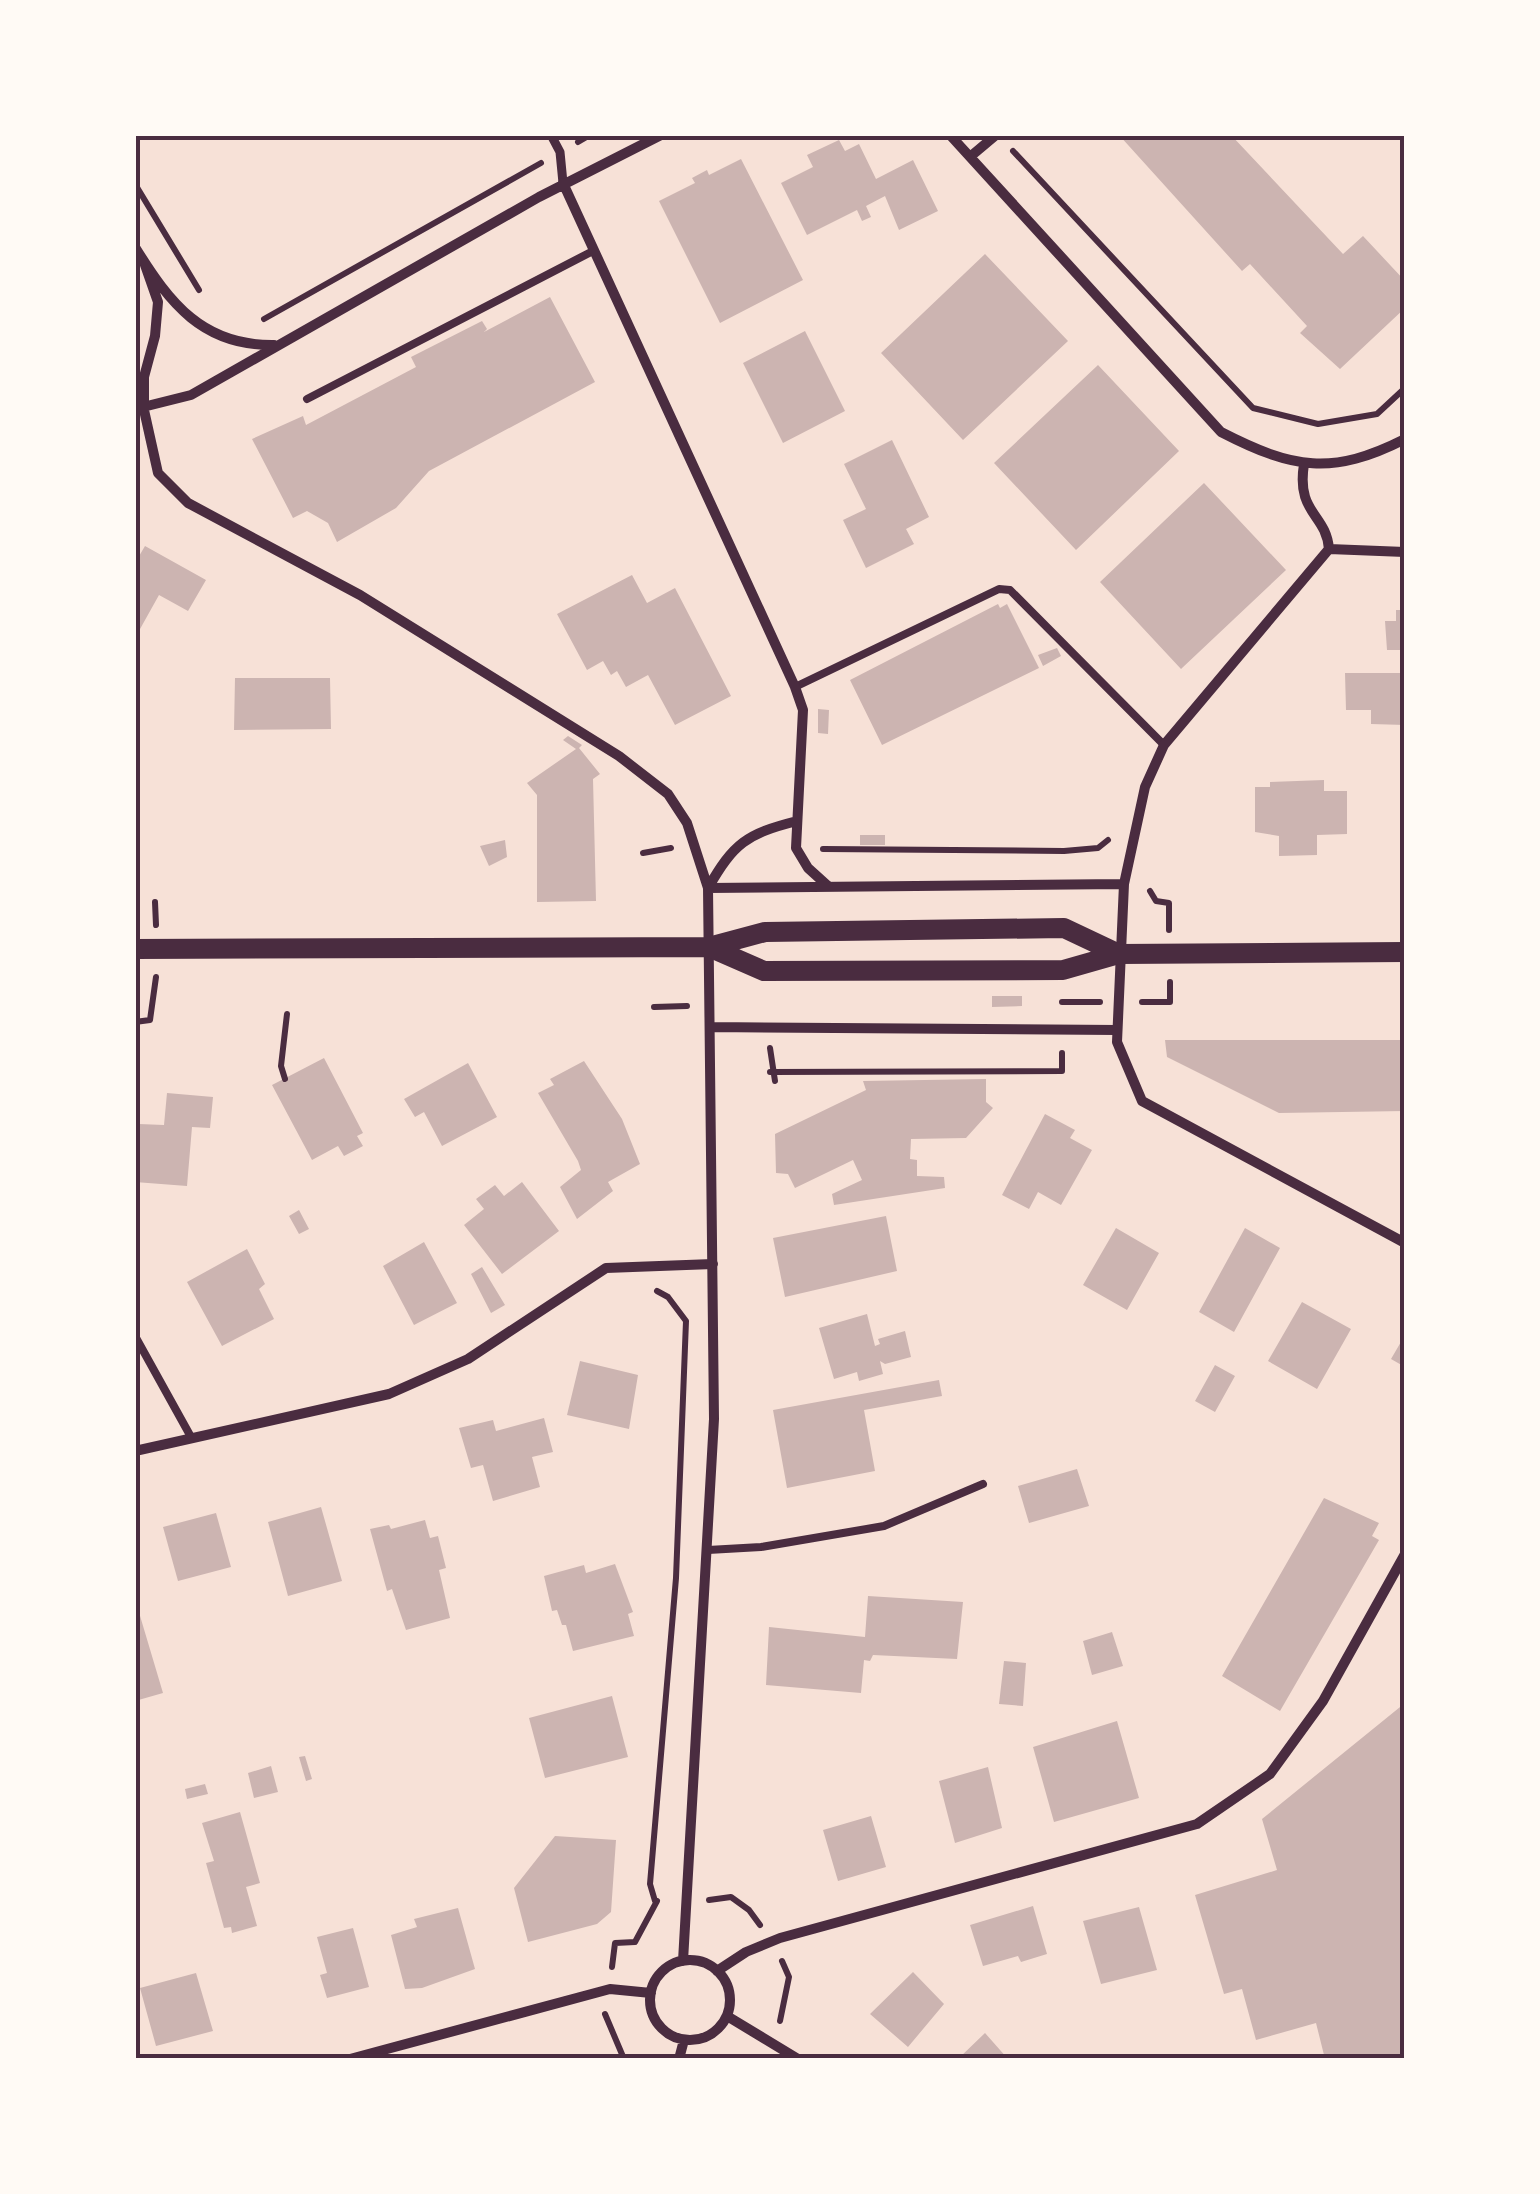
<svg xmlns="http://www.w3.org/2000/svg" width="1540" height="2194" viewBox="0 0 1540 2194" font-family="Inter,sans-serif">
<style>
.building{fill:#ccb4b1}
.lines{fill:none;stroke-linecap:round;stroke-linejoin:round}
.path{stroke:#4a2c40;stroke-width:6}
.service{stroke:#4a2c40;stroke-width:8}
.pedestrian{stroke:#4a2c40;stroke-width:9}
.minor{stroke:#4a2c40;stroke-width:10}
.secondary{stroke:#4a2c40;stroke-width:20}
.neatline{fill:none;stroke:#4a2c40;stroke-width:4}
</style>
<rect width="100%" height="100%" fill="#f7e1d7"/>
<path class="building" d="M1119,135H1231L1343,254L1363,236L1405,281V308L1340,369L1300,333L1307,326L1250,264L1242,271Z
M839,140L845,151L859,144L876,179L913,160L938,211L899,230L885,196L866,206L871,217L862,221L857,210L807,235L781,183L813,167L807,155Z
M741,159L803,280L720,323L659,201L695,183L692,178L707,170L709,175Z
M985,254L1068,341L963,440L881,353Z
M550,297L595,382L429,471L396,508L337,542L328,523L307,511L293,518L252,439L303,416L306,425L416,367L411,357L482,321L487,329L484,332Z
M805,331L845,411L783,443L743,363Z
M1098,365L1179,451L1076,550L994,463Z
M892,440L929,517L906,529L914,544L866,568L843,520L866,509L844,464Z
M1204,483L1286,570L1181,669L1100,582Z
M145,546L206,580L188,611L159,595L135,638V563Z
M632,575L647,603L675,588L731,696L675,725L648,675L626,687L617,671L611,675L603,661L587,670L557,614Z
M998,604L1000,608L1007,604L1039,668L882,745L850,680Z
M1396,610H1405V650H1387L1385,621H1396Z
M1057,648L1061,656L1043,666L1038,655Z
M1345,673H1405V725L1371,724V710H1346Z
M235,678H330L331,729L234,730Z
M818,709L829,710L828,734L818,733Z
M568,736L582,745L579,748L600,774L593,779L596,901L537,902V795L527,783L576,749L563,740Z
M1324,780V791H1347V834L1317,835V855L1279,856V836L1255,832V787H1270V782Z
M860,835H885V845H860Z
M505,840L507,857L489,866L480,846Z
M992,996H1022V1006L992,1007Z
M1165,1040H1405V1111L1279,1113L1167,1057Z
M324,1058L363,1133L357,1136L363,1146L344,1156L338,1146L312,1160L272,1085Z
M584,1061L622,1119L640,1164L608,1182L613,1191L577,1219L560,1187L581,1170L578,1161L538,1093L554,1085L550,1079Z
M468,1063L497,1117L442,1146L424,1112L415,1117L404,1099Z
M986,1079V1102L993,1108L966,1138L911,1139L910,1159L917,1160V1176L944,1177L945,1188L834,1205L832,1194L862,1180L853,1160L795,1188L788,1174L776,1173L775,1134L866,1090L863,1081Z
M167,1093L213,1097L210,1128L192,1127L187,1186L135,1182L139,1124L164,1125Z
M1045,1114L1075,1130L1070,1138L1092,1150L1061,1205L1038,1192L1029,1209L1002,1195Z
M522,1182L559,1231L502,1274L464,1225L484,1209L476,1199L495,1185L504,1196Z
M299,1210L309,1229L299,1234L289,1216Z
M886,1216L897,1271L785,1297L773,1238Z
M1116,1228L1159,1253L1127,1310L1083,1285Z
M1245,1228L1280,1248L1234,1332L1199,1312Z
M424,1242L457,1303L414,1325L383,1266Z
M247,1249L265,1284L259,1289L274,1319L222,1346L187,1282Z
M482,1267L505,1305L491,1313L471,1274Z
M1302,1302L1351,1329L1317,1389L1268,1361Z
M867,1314L875,1346L880,1344L878,1339L905,1331L911,1357L885,1364L880,1361L883,1374L859,1381L857,1372L834,1379L819,1328Z
M1405,1335V1367L1391,1359Z
M580,1361L638,1375L629,1429L567,1415Z
M1215,1365L1235,1376L1215,1412L1195,1401Z
M939,1380L942,1396L864,1410L875,1471L787,1488L773,1410Z
M544,1418L553,1452L532,1457L540,1487L493,1501L483,1465L471,1468L459,1428L493,1420L496,1431Z
M1077,1469L1089,1506L1029,1523L1018,1486Z
M1324,1498L1379,1523L1372,1536L1379,1540L1280,1711L1222,1676Z
M321,1507L342,1581L288,1596L268,1522Z
M216,1513L231,1567L178,1581L163,1527Z
M425,1520L430,1538L438,1536L446,1568L439,1570L450,1618L406,1630L392,1589L387,1591L370,1529L389,1525L391,1529Z
M615,1564L633,1612L628,1614L634,1636L573,1651L566,1625H562L557,1610L552,1611L544,1576L584,1565L586,1573Z
M868,1596L963,1602L957,1659L873,1655L870,1661L864,1660L861,1693L766,1685L769,1627L865,1637Z
M135,1599L163,1693L135,1701Z
M1112,1632L1123,1666L1092,1675L1083,1641Z
M1004,1661L1026,1663L1023,1706L999,1704Z
M612,1696L628,1757L545,1778L529,1718Z
M1405,1703V2059H1325L1316,2023L1256,2040L1242,1989L1224,1994L1195,1895L1277,1870L1262,1819Z
M1117,1721L1139,1798L1054,1822L1033,1747Z
M305,1756L312,1779L306,1781L299,1757Z
M271,1766L278,1792L254,1798L248,1773Z
M988,1767L1002,1828L955,1843L939,1781Z
M205,1784L208,1794L187,1799L185,1789Z
M240,1812L260,1883L246,1887L257,1926L232,1933L231,1927L224,1928L206,1863L214,1861L202,1823Z
M871,1816L886,1867L838,1881L823,1830Z
M555,1836L616,1840L611,1912L597,1924L528,1942L514,1888Z
M1033,1906L1047,1954L1021,1962L1018,1956L983,1966L970,1925Z
M1139,1907L1157,1970L1101,1984L1083,1921Z
M458,1908L475,1969L422,1988L405,1989L391,1935L417,1927L414,1919Z
M353,1928L369,1987L327,1998L320,1975L327,1973L317,1937Z
M913,1972L944,2004L908,2047L870,2014Z
M196,1973L213,2031L156,2046L140,1988Z
M985,2033L1008,2059H958Z"/>
<g class="lines">
<path class="path" d="M578,142L590,135
M1013,151L1253,408L1318,424L1377,414L1405,388
M135,184L199,290
M264,319L541,163
M823,849L1064,851L1098,848L1108,840
M643,853L671,848
M1150,891L1156,901L1169,903V930
M155,902L156,925
M1062,1002H1100
M1142,1002H1170V982
M654,1007L687,1006
M135,1022L150,1020L156,977
M770,1048L775,1081
M770,1072L1062,1071V1053
M285,1079L281,1066L287,1014
M709,1900L731,1897L749,1910L760,1925
M655,1901L650,1884L676,1578L686,1321L668,1297L657,1291
M612,1967L615,1943L635,1942L657,1901
M605,2014L624,2059
M780,2021L789,1977L782,1961"/>
<path class="service" d="M307,399L593,251
M795,687L999,589L1010,590L1164,745
M135,1336L191,1437
M708,1550L761,1547L884,1526L983,1484"/>
<path class="pedestrian" d="M551,135L560,152L563,183"/>
<path class="minor" d="M950,135L1221,432C1293,469 1332,476 1405,439
M971,156L996,135
M563,183L795,687L803,710L796,848L808,868L829,887
M135,247C170,304 203,346 274,345
M144,262L158,302L155,336L144,377V410L158,473L188,503L360,595L619,756L668,794L687,823L708,888L714,1419L683,1961
M135,409L191,395L539,197L661,135
M1304,464C1296,514 1326,513 1329,549L1164,745L1145,787L1124,884L1117,1042L1142,1101L1405,1243
M1329,549L1405,552
M708,888L1124,884
M708,888C734,843 746,834 797,821
M710,1027L1117,1030
M135,1451L389,1394L468,1359L606,1268L713,1264
M650 2000a40 40 0 1 1 80 0a40 40 0 1 1-80 0Z
M717,1971L746,1952L780,1938L1197,1824L1270,1774L1323,1701L1405,1554
M727,2016L798,2059
M350,2059L610,1989L651,1993
M679,2059L684,2040"/>
<path class="secondary" d="M709,947L764,971L1063,970L1119,954L1405,952
M135,949L709,947L765,932L1064,928L1119,954"/>
</g>
<rect width="1540" height="2194" fill="none" stroke="#fffaf5" stroke-width="275"/>
<rect x="138" y="138" width="1264" height="1918" class="neatline"/>
</svg>
